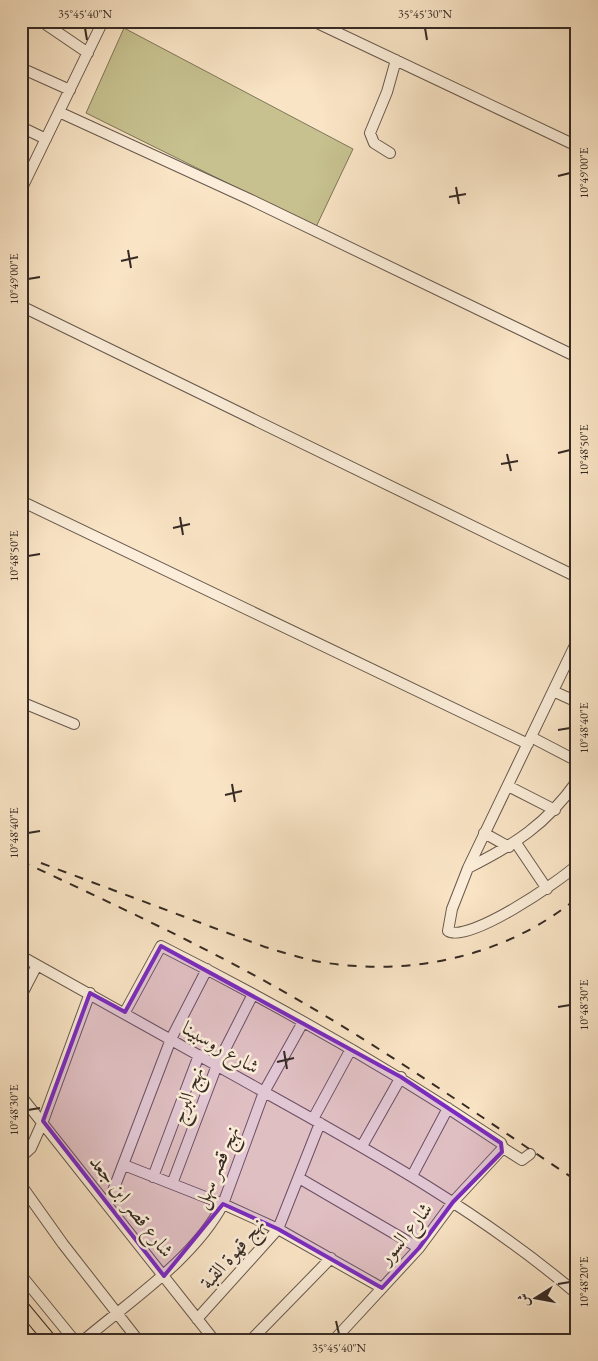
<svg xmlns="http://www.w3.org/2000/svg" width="598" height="1361" viewBox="0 0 598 1361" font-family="'EB Garamond',Amiri,serif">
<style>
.green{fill:#c6c18f;stroke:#7e765a}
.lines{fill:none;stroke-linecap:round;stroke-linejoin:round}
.minor-casing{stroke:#67584c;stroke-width:12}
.major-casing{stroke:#362a24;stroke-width:14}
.minor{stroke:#fbedd9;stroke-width:10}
.major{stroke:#f9e4c5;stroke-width:12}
.rail{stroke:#362a24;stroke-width:2;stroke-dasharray:9 9;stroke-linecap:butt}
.marked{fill:#7b2cbf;fill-opacity:0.2;stroke:#7b2cbf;stroke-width:4;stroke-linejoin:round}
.ticks{fill:none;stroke:#362a24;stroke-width:2}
.labels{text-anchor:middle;stroke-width:5;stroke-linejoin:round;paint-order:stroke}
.street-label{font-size:20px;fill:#362a24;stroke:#fbedd9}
.neatline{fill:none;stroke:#362a24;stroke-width:2}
.ticks-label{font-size:12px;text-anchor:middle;fill:#362a24}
</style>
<rect width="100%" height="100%" fill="#f9e4c5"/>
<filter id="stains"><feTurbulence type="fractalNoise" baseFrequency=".004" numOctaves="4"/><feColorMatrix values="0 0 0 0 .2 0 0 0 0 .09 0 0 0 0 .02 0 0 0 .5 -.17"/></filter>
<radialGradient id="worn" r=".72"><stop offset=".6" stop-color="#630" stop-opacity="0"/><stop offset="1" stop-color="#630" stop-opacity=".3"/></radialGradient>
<path class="green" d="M124,28L353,149L316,227L86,113Z"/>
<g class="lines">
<g class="minor-casing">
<path id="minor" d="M41,21L88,53
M313,21L577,146
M21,68L70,90
M59,112L249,199L577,357
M21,127L46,139
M390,153L374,143L370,133L387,92L396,60
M21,190L103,21
M21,306L577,577
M21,501L528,744
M577,641L468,868L452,909L448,931C468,944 560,881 577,865
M553,691L577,702
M21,702L74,724
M531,737L577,761
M508,786L555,810
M484,833L509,847
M516,843L547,889
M468,868C514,845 547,824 577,781
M21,956C103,1001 184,1048 266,1093C374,1153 482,1213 577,1294
M21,996L37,965
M125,1012L161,946C278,1005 392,1070 501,1143L503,1148L522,1160L530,1154
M21,1096L214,1340
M313,1119L351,1049
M362,1146L401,1077
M21,1157L31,1148L43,1121L90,993
M124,1165L223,1204L278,1229L382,1288
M412,1176L448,1108
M153,1177L199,1055
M299,1178L419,1248
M172,1184L217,1065L253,994
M21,1185L63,1244L138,1340
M108,1204L171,1039L207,969
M21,1275L74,1340
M197,1319L278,1229L320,1123
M84,1340C131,1300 194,1259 223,1204L264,1092L303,1022
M251,1340L331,1258
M334,1340L419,1248L453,1202L503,1148"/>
</g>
<g class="major-casing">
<path id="major" d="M21,1305L50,1340
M21,1325L33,1340"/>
</g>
<use href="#minor" class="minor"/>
<use href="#major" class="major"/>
<path class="rail" d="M21,861C111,903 202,945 288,994C388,1051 481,1117 577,1181
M41,863L265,947C285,953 306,960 327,963C415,976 508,955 577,898"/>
</g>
<path class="marked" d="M161,946L401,1077L501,1143L502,1152L453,1202L419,1248L382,1288L278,1229L223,1204L164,1276L43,1121L90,993L125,1012Z"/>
<path class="ticks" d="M85,28L87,40M425,28L427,40M558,176L570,173M456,187L459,204M449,197L466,194M128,250L131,268M121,261L138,257M28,279L40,277M558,453L570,450M507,454L511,471M501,464L518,461M180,517L183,535M173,528L190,524M28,556L40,554M558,730L570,728M232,784L235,802M225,795L242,791M28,833L40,831M558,1007L570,1005M284,1051L287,1069M277,1062L294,1058M28,1110L40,1108M558,1284L570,1282M336,1321L339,1334"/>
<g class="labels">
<g class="street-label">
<text transform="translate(221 1047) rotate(30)" y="7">شارع روسبينا</text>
<text transform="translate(187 1095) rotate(-69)" y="7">نهج البرج</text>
<text transform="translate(216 1167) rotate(-67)" y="7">نهج قصر سهل</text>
<text transform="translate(132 1206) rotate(52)" y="7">شارع قصر ابن جعد</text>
<text transform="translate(405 1233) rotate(-51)" y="7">شارع السور</text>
<text transform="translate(232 1253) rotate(-49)" y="7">نهج قهوة القبة</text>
</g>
</g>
<rect width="598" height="1361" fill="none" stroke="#f9e4c5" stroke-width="55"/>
<g transform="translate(536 1298) rotate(259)" stroke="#fbedd9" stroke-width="4" paint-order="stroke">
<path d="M0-4L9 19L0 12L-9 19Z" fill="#362a24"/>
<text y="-8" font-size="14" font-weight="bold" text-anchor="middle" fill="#362a24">ش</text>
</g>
<rect x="28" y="28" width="542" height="1306" class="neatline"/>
<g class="ticks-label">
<text x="85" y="18">35°45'40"N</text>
<text x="425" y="18">35°45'30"N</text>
<text transform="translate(584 173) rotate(-90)" y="4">10°49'00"E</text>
<text transform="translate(14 279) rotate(-90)" y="4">10°49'00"E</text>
<text transform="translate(584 450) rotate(-90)" y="4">10°48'50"E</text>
<text transform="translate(14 556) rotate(-90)" y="4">10°48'50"E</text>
<text transform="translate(584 728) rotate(-90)" y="4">10°48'40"E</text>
<text transform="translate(14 833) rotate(-90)" y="4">10°48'40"E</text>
<text transform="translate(584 1005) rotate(-90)" y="4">10°48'30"E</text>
<text transform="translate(14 1110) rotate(-90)" y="4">10°48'30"E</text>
<text transform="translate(584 1282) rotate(-90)" y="4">10°48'20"E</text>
<text x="339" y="1352">35°45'40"N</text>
</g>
<rect width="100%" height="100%" filter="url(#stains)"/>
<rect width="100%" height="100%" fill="url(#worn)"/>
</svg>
